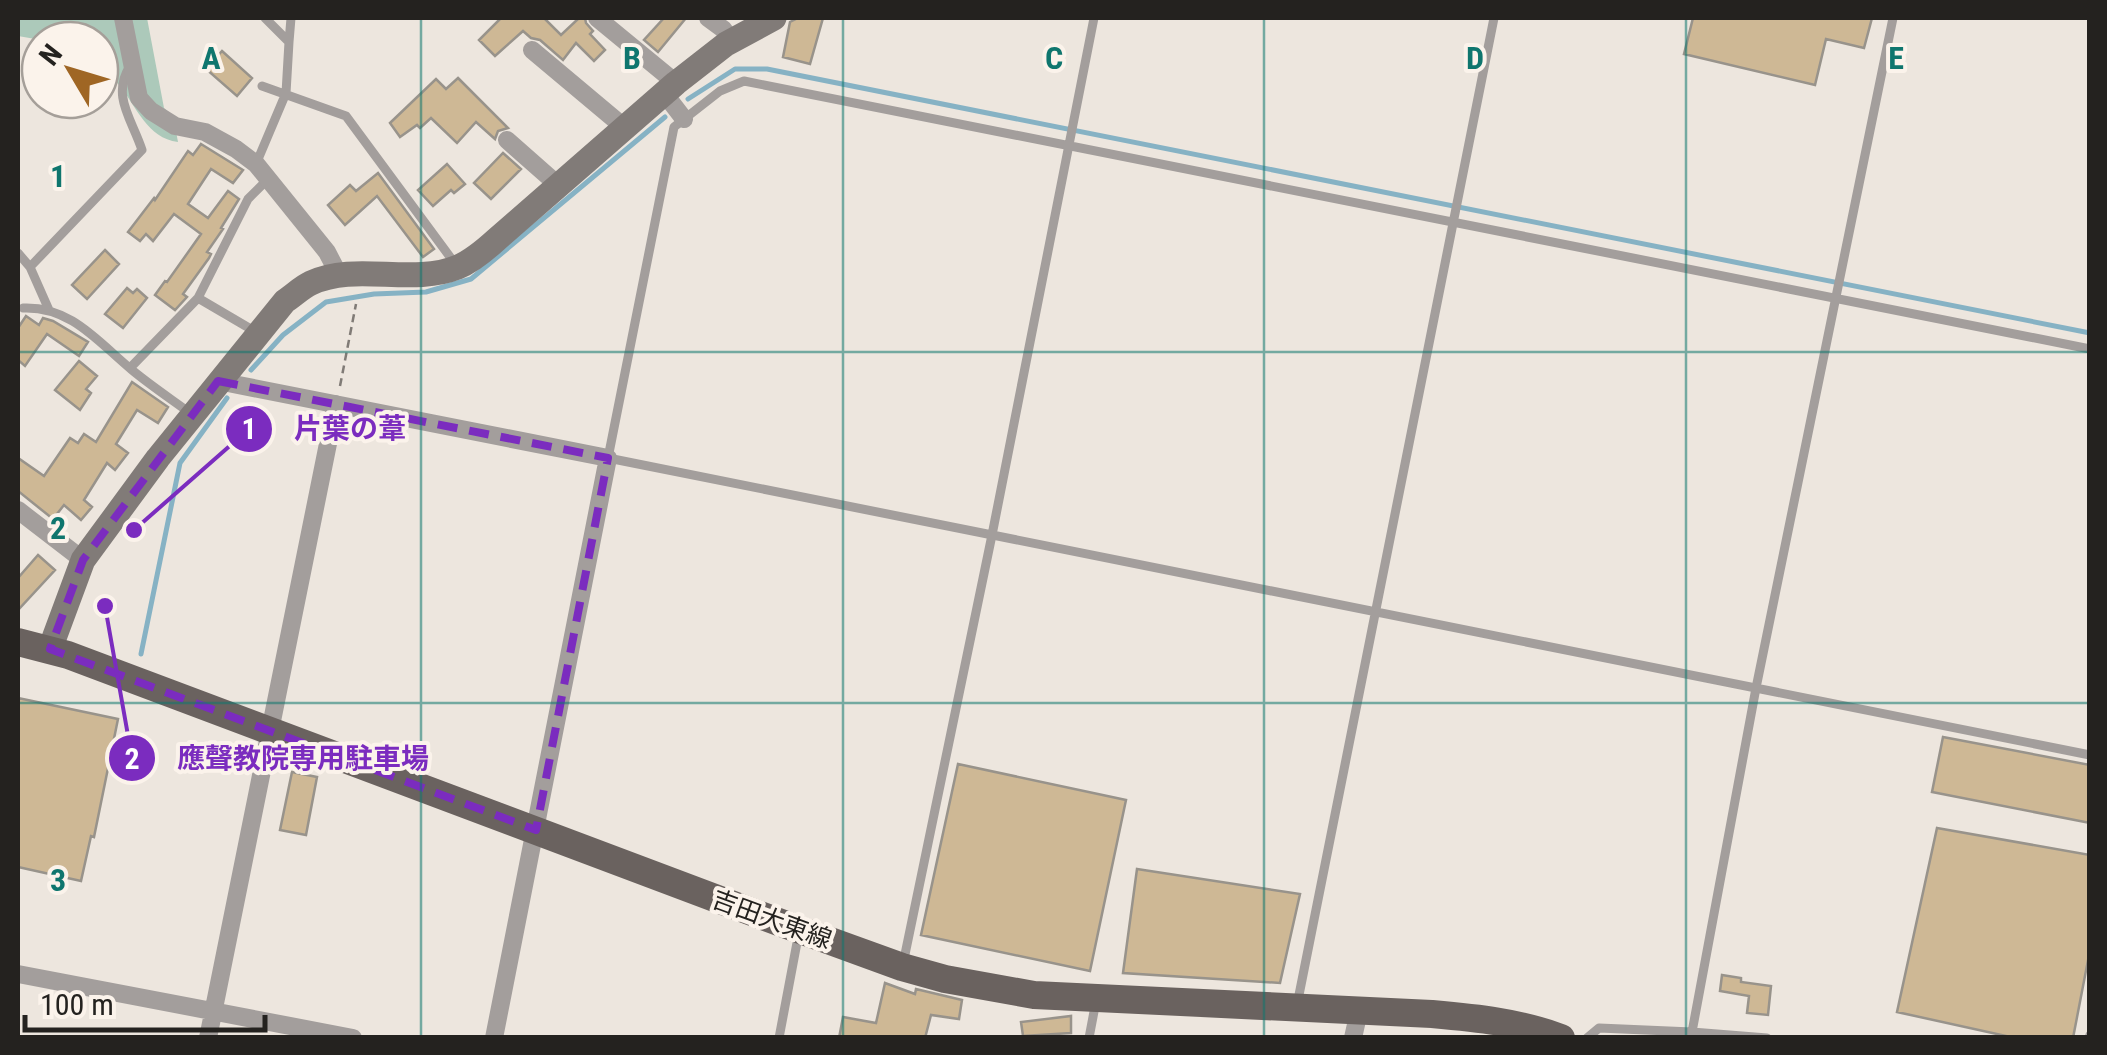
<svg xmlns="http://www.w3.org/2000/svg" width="2107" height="1055" viewBox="0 0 2107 1055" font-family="'Roboto Condensed','Noto Sans JP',sans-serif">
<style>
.green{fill:#acc9ba}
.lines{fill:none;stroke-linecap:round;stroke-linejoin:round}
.stream{stroke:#86b2c4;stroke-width:5}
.building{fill:#ceb895;stroke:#98938b;stroke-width:2.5}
.path{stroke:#807b76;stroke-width:2.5;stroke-dasharray:8 5;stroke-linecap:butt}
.lane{stroke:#a39e9c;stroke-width:9}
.street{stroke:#a39e9c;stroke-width:18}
.secondary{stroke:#817b78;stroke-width:25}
.primary{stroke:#6a625f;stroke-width:28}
.marked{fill:none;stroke:#7b2cbf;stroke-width:8;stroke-dasharray:20 12;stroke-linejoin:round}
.grid{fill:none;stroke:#0f766e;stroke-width:2.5;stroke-opacity:0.55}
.labels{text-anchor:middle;stroke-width:8;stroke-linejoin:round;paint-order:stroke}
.street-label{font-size:25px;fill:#24221f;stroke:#fbf3eb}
.grid-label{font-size:32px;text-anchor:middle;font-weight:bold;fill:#0f766e;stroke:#fbf3eb;stroke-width:8;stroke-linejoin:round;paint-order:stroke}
.leader{fill:none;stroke:#7b2cbf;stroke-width:4}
.callout-dot{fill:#7b2cbf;stroke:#fbf3eb;stroke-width:4}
.mark-label{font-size:30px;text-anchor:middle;font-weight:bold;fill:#fff}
.callout-label{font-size:28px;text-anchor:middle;font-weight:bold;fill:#7b2cbf;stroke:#fbf3eb;stroke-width:8;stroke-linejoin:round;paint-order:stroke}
</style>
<rect width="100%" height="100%" fill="#ede6de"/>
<path class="green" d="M18,18H147L164,108L173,116L178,142C147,138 137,107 119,85C114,78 107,73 100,68V40H41L18,36Z"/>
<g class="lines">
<path class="stream" d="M688,99L735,69H767L2090,333
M251,370L283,335L326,302L374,294L426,292L471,279L665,117
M141,654L180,463L227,398"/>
</g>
<path class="building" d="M501,18H544L561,35L579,18H585L586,23L593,31L590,34L605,50L594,61L576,43L563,60L540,40L531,38L523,31L495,56L479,40Z
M664,18H686L658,52L644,40Z
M798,18H823L810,64L783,57L790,22Z
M1693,18H1872L1864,48L1826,39L1815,85L1684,54Z
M222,51L252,78L237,96L206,69Z
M458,78L508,128L498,131L495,139L476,122L457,143L431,118L420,128L417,125L400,137L390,123L436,79L446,89Z
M201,144L243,170L233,183L211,169L188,204L208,218L228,191L239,199L221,228L223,229L207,252L211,254L209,258L183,294L187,297L175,310L155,295L165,281L167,282L201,234L174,214L153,241L146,234L140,241L128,232L154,198L155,200L188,151L193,155Z
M503,153L521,169L491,199L474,183Z
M447,164L465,184L454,193L451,190L433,206L418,190Z
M378,173L434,249L423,257L377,196L345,225L328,205L350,185L356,191Z
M105,250L119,264L87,299L72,285Z
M127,288L133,293L137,289L147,298L123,328L105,314Z
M26,316L39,325L43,318L53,321L88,342L79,356L47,334L25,366L18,360V328Z
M79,361L97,376L86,389L91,393L80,410L55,390Z
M132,382L168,407L158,423L137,410L116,444L128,453L115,470L107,463L84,500L92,507L81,520L64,505L53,519L18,491V458L44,476L70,438L78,443L84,434L96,442Z
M38,555L55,570L18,610V578Z
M18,698L118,719L94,837L91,836L81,881L18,867Z
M1943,737L2090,765V823L1932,792Z
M958,764L1126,800L1090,971L921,935Z
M292,772L317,777L306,835L280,830Z
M1937,828L2090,855V950L2073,1038H2015L1897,1012Z
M1137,869L1300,894L1280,983L1123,973Z
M1722,975L1741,978V982L1771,986L1768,1015L1747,1013L1749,996L1720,991Z
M885,983L915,994L916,989L962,1000L959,1019L931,1015L925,1038H839L843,1017L876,1023Z
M1071,1016V1033L1023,1036L1021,1022Z"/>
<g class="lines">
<path class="path" d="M340,386L356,304"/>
<path class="lane" d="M289,42L291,18
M262,86L346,116L456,265
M256,164L286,93L289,42L265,18
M18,253L30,267L49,310
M30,267L142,150C132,119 111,96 130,66
M198,298L256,332
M23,308C71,306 98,342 132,370C150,385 171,399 190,413
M2090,349L744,81L720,91L674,127L608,458L2090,755
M130,368L198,298L248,199L267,180
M903,964L992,535L1094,18
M1297,1005L1494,18
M1692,1032L1767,1038
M779,1038L799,932
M1089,1038L1096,1001
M1587,1038L1599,1028L1692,1032L1756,688L1893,18
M2089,1038L2090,1035"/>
<path class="street" d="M123,18L139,98L151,111L175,126L205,132L236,149L256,164L327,252L339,275
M597,18L676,83
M708,18L723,29L732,41
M532,50L625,128
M664,93L684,119
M507,140L558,185
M218,381L608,458L494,1038
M18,510L83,560
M18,974L353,1038
M208,1038L336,404
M1353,1038L1359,1011"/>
<path class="secondary" d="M50,649L83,560L158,458L285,301C293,296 302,287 311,283C356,262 411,286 458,267C472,261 485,250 496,240L676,83L726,44L774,18"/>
<path class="primary" d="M18,642L68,655L800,930L902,967L945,979L1034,995L1432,1014C1476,1018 1519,1022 1561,1038"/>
</g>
<path class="marked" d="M218,381L608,458L536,830L50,649L83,560Z"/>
<path class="grid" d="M421,18V1038M843,18V1038M1264,18V1038M1686,18V1038M18,352H2090M18,703H2090"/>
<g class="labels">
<g class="street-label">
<text transform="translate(772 919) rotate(20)" y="9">吉田大東線</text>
</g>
</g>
<g class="grid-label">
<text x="211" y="69">A</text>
<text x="632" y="69">B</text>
<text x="1054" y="69">C</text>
<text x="1475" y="69">D</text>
<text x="1896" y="69">E</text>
<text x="58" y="187">1</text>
<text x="58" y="539">2</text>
<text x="58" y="891">3</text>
</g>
<path class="leader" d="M134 530L249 429M105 606L132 758"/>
<g class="callout-dot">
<circle cx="134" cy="530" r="10"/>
<circle cx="105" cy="606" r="10"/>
<circle cx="249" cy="429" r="25"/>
<circle cx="132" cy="758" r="25"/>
</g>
<g class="mark-label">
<text x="249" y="439">1</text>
<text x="132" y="769">2</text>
</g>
<g class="callout-label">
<text x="350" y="438">片葉の葦</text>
<text x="303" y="768">應聲教院専用駐車場</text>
</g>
<rect width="2107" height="1055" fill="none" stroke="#24221f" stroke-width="40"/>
<g transform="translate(70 70) rotate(308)"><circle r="48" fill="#fbf3eb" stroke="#a59f99" stroke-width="2.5"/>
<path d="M0-8L18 38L0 25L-18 38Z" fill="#9f6624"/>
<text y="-15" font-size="28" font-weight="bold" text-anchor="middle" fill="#24221f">N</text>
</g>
<path d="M25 1015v15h240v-15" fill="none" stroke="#24221f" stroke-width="5"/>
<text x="40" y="1015" font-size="30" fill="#24221f" stroke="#fbf3eb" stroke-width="8" paint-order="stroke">100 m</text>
</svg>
